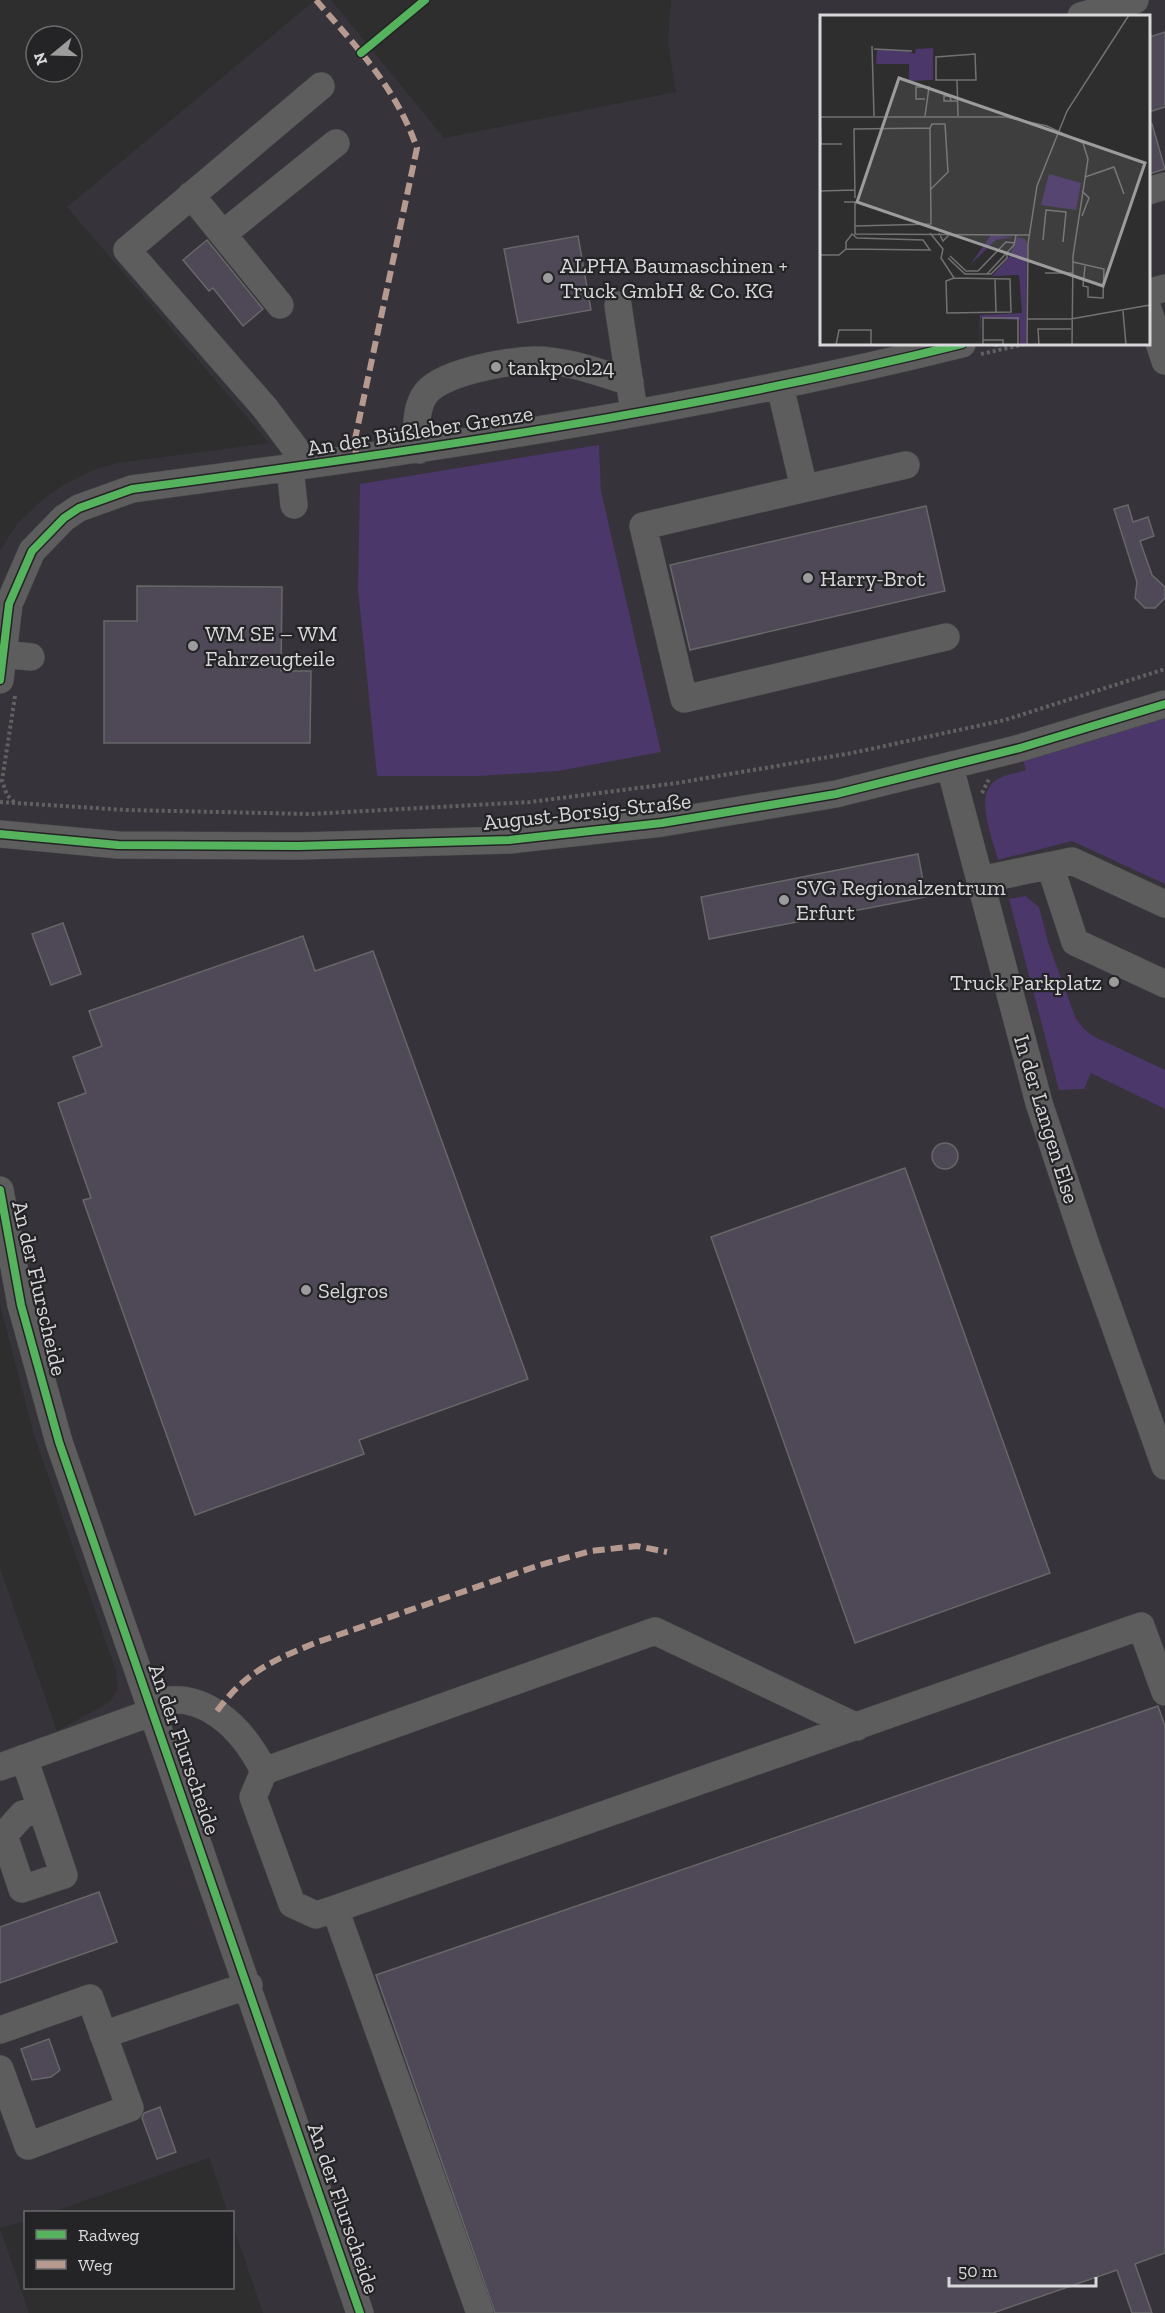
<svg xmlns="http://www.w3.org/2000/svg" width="1165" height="2313" viewBox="0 0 1165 2313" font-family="'Zilla Slab',serif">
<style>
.built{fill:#36333a;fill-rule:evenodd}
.green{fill:#4b3769}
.building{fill:#4f4957;stroke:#676768;stroke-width:1.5}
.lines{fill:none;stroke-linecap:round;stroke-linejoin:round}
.minor-casing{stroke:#494949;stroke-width:28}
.path{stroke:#616161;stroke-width:4;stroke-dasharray:3 3;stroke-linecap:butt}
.minor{stroke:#5d5d5e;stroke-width:27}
.quiet{stroke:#b69a8f;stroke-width:6;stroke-dasharray:12 6;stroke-linecap:butt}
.cycleway-casing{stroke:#242325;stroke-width:11}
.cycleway{stroke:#56b35d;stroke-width:8}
.poi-dot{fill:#9c9c9d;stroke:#242325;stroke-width:2}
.labels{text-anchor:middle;stroke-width:4.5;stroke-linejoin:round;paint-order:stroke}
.poi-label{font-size:22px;fill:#d8d7d9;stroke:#242325;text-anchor:start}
.street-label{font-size:22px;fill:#d8d7d9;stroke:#242325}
.inset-road{fill:none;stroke:#727272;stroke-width:1.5}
.view{fill:#9c9c9d;fill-opacity:0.15;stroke:#9c9c9d;stroke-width:3}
.inset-edge{fill:none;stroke:#d8d7d9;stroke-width:3}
</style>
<rect width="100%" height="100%" fill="#2e2e2e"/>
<path class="built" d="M315,0H331L444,138L676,92L668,41L671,0H1165V2313H263L233,2225L232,2212H228L209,2158L52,2212H26L25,2221L0,2228V1568L57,1731L110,1702L118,1688L116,1671L34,1435L0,1305V550L17,524L40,502L63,485L93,470L118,463L269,443L67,207ZM822,16H1148V344H822Z
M0,2231H1L29,2313H0Z"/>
<path class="green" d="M599,445L601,491L661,752L558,771L478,776H377L358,589L360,484Z
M1165,715V884L1072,841L998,860C993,839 972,792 998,779C1006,774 1017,773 1026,770L1023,760Z
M1025,896L1039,907L1049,945L1076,1019L1084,1029L1093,1036L1165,1070V1109L1091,1073L1084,1089L1059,1090L1009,899Z"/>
<path class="building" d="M1165,32V107L1149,112V37Z
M1152,124L1165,169L1149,174V125Z
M578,236L591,310L518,323L504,249Z
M207,240L263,309L243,326L213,288L209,291L183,260Z
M1128,505L1133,522L1148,517L1154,536L1140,541L1152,575L1165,587V598L1155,608H1145L1135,598L1137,582L1114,509Z
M926,506L945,591L690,650L670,565Z
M137,586L282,587L281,671H311L310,743H104V621H137Z
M918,854L926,897L709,939L701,897Z
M63,923L81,974L51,985L32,934Z
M303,936L315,971L373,951L528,1379L359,1440L364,1454L195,1515L83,1200L91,1198L58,1103L86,1093L73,1057L102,1046L89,1011Z
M932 1156a13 13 0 1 1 26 0a13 13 0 1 1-26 0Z
M905,1168L1050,1573L855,1643L711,1237Z
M1158,1706L1165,1726V2253L1135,2264L1152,2313H1132L1117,2270L993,2313H495L376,1975Z
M99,1892L117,1942L0,1983V1927Z
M49,2039L60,2070L51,2077L32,2080L21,2049Z
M160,2107L176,2152L157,2159L142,2118L144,2113Z"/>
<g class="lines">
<g class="minor-casing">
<path id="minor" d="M1081,16L1135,0
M1148,191L1165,186
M191,195L280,305
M223,234L336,143
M1148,293L1165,288
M618,305L632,398
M1148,309L1165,361
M780,386L804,488
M419,450C417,432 414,413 424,396C438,372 508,361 535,360C567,360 600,373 630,382
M906,465L643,526L684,699L946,637
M298,467L295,448L265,408L127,250L321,86
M290,468L294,505
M3,654L31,657
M0,680L9,604L32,551L64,518L79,508L132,489C411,452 689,412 962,344
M950,767L1039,1103L1086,1245L1165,1466
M0,834L118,845L299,846L509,840L662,823L836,794L1020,748L1165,704
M1050,866L1075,942L1165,984
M980,880L1072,861L1165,904
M0,1190L21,1305L59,1442L360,2313
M150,1704C203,1686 243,1729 264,1771
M24,1758L64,1875L22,1889L4,1835L23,1814L41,1809
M0,1767L153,1712
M335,1909L1141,1626L1165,1692
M0,2030L90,1998L130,2108L28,2146L0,2069
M103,2035L249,1985
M480,2313L335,1909L316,1915L292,1904L253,1797L264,1771L655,1631L857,1727"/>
</g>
<path class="path" d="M996,344L997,350
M981,354L1025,344
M15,696L2,781L7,795L16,804
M982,793L989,779
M0,802L126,810L310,814L530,802L677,783L852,753L1005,720L1165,669"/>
<use href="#minor" class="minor"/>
<path class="quiet" d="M316,0C358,49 395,86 417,148L355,439L356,459
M217,1711C245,1673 271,1661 315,1643L540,1565L591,1551L637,1546L667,1552"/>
<g class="cycleway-casing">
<path id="cycleway" d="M361,53L425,0
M0,680L9,604L32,551L64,518L79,508L132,489C411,452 689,412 962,344
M0,834L118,845L299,846L509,840L662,823L836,794L1020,748L1165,704
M0,1190L21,1305L59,1442L360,2313"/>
</g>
<use href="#cycleway" class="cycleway"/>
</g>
<g class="poi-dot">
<circle cx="548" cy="278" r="6"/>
<circle cx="496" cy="367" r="6"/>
<circle cx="808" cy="578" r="6"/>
<circle cx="193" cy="646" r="6"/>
<circle cx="784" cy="900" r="6"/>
<circle cx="1114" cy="982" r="6"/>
<circle cx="306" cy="1290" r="6"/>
</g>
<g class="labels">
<g class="poi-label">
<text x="560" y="273">ALPHA Baumaschinen +<tspan x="560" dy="25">Truck GmbH &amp; Co. KG</tspan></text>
<text x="508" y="375">tankpool24</text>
<text x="820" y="586">Harry-Brot</text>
<text x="205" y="641">WM SE – WM<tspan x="205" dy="25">Fahrzeugteile</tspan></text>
<text x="796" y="895">SVG Regionalzentrum<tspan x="796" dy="25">Erfurt</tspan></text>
<text x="1102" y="990" text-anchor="end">Truck Parkplatz</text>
<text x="318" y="1298">Selgros</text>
</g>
<g class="street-label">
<text transform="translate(420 430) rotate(-9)" y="8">An der Büßleber Grenze</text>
<text transform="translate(587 811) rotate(-6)" y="8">August-Borsig-Straße</text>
<text transform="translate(1047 1119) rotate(73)" y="8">In der Langen Else</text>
<text transform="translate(40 1288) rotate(77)" y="8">An der Flurscheide</text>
<text transform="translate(185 1749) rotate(71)" y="8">An der Flurscheide</text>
<text transform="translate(344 2208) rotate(71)" y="8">An der Flurscheide</text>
</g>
</g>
<g transform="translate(820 15)">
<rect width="330" height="330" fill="#2e2e2e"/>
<path d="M113,33V65L89,66V49H56L57,35H85L95,39L96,34ZM229,159L261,168L256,195L221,190ZM171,220L193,222L176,225L150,250ZM197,222L205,224L207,229L206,330H200V305L161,303L159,330L160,300L202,298L199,260L172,261L189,242Z" fill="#4b3769"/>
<path class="inset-road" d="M52,31L54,101M54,34L92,36M137,65H116V42L155,39L156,65H137L138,101M131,86L130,81H124V86H137M105,101L109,72H96V84H105M0,102H186L227,111L263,128L268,144L253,241L252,330M0,102L1,129H22M265,162L294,152L304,179M0,176L35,175M35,183L34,114L110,113L112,109H125L128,157L110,175M24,187H35V219L209,220M262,201L269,183L262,176M35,211L111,209L110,113M110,218L123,234L121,243L134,263L190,264L191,297L127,298L126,266L134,263M119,218L123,226L131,218M32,219L37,223L103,225L110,235L26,234V227ZM223,225L226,195L246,197L243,227M0,240H19L26,234M130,241L146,256H158L186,227L195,228M128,243L145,259H171L187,243V238M253,247L284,254L283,283L268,282V272L263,271L265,251M225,258H252M167,259L194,230L196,220M175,263L176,298M303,296L306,330M207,304H251L330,290M163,325V303H198V330M16,330L19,315H51V330M163,330V325H183V330M207,330L208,229L217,171L247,96L309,0M219,330L218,314H251"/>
<path class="view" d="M79,63L325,148L283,271L37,187Z"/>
<rect width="330" height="330" class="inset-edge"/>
</g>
<rect x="24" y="2211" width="210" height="78" fill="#242325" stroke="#6c6b6d" stroke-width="1.5"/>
<rect x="36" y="2230" width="30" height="9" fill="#56b35d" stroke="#6c6b6d" stroke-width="1.5"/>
<text x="78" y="2241" font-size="18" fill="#d8d7d9">Radweg</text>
<rect x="36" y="2260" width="30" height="9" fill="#b69a8f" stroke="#6c6b6d" stroke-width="1.5"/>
<text x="78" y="2271" font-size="18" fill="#d8d7d9">Weg</text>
<g transform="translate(54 54) rotate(251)"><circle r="28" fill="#242325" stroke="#6c6b6d" stroke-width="1.5"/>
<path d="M0-4.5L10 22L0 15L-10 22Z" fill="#9c9c9d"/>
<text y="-9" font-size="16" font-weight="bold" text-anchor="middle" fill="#d8d7d9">N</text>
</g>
<path d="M949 2277v9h147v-9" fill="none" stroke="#d8d7d9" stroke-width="3"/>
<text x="958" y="2277" font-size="18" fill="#d8d7d9" stroke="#242325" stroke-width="4.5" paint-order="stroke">50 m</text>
</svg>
